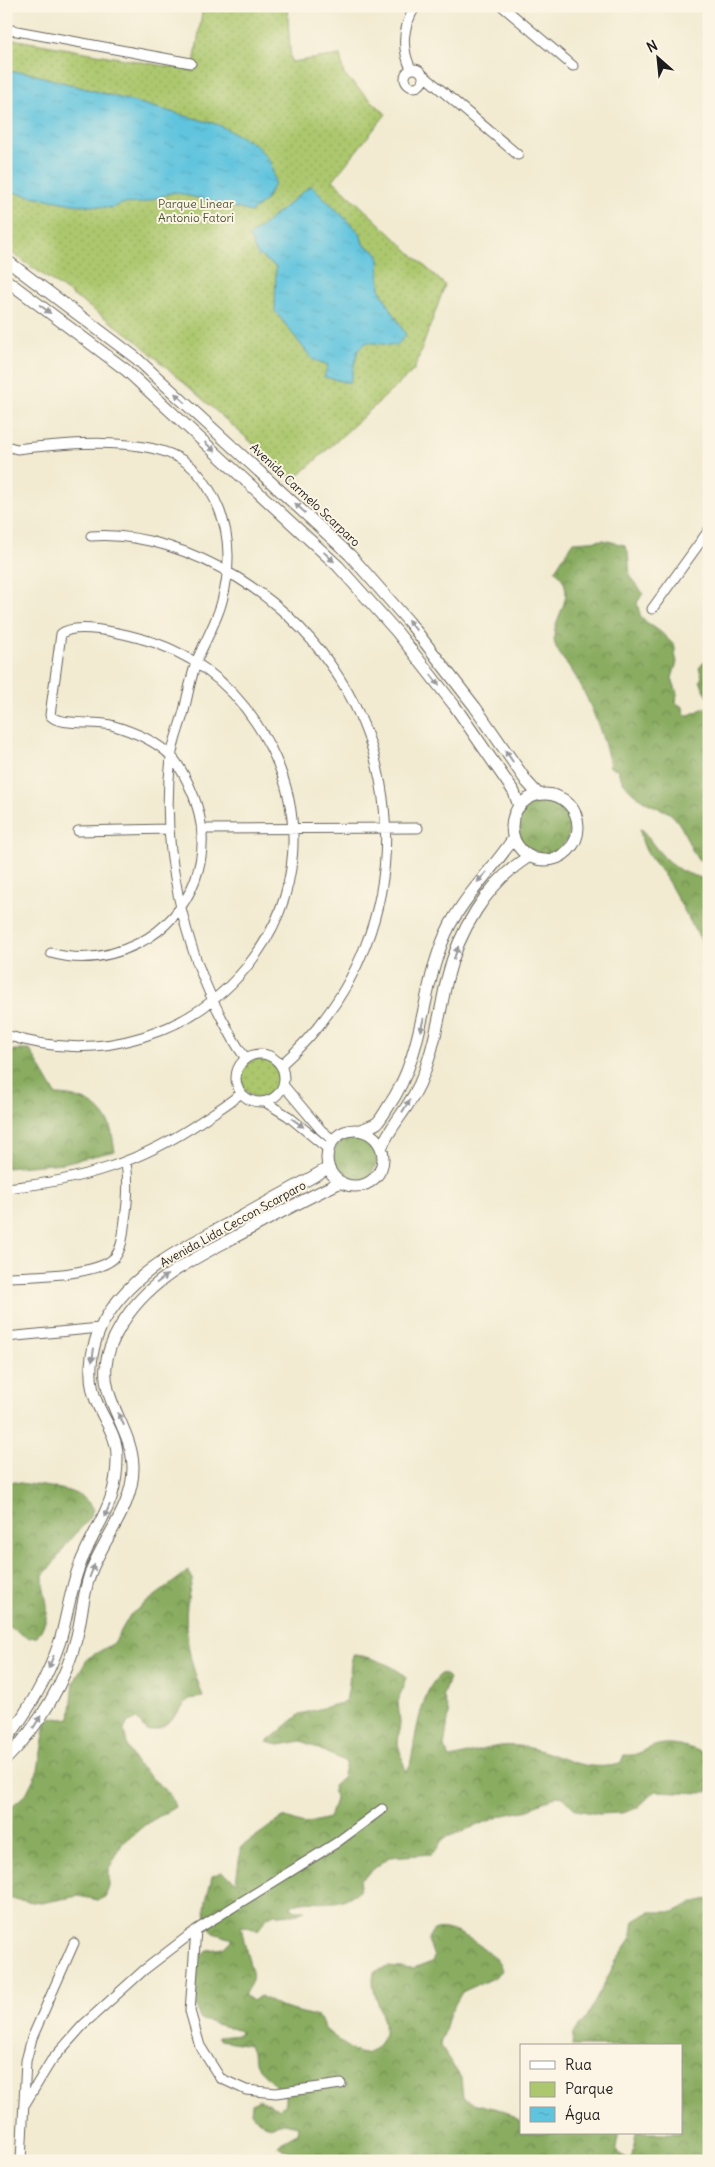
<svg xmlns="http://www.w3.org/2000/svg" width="715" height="2167" viewBox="0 0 715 2167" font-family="Delius,sans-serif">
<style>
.green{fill:url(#green-dots);stroke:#647244}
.forest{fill:url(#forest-crowns);stroke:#52643e}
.water{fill:url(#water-ripples);stroke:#3e707d}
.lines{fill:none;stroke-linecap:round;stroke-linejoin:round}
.minor-casing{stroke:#67645c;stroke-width:11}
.major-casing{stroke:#67645c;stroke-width:13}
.minor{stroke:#fff;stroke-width:9}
.major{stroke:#fff;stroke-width:11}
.oneway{fill:#999}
.labels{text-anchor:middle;stroke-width:4;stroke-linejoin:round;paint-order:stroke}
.park-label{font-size:12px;fill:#4e5838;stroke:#fcf5e5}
.street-label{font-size:12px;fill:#1c1c1c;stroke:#fcf5e5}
</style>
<defs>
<pattern id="green-dots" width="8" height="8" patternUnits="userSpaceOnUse" patternTransform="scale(1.25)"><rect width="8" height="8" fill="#acc76d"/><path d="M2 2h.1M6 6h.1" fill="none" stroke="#93aa5e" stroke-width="1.8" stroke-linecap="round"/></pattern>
<pattern id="forest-crowns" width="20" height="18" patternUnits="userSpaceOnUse" patternTransform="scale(1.25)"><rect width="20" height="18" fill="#89ac60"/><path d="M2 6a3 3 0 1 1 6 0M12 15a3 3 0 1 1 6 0" fill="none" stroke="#6f8b4e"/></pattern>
<pattern id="water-ripples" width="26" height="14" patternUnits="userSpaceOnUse" patternTransform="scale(1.25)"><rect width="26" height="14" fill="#60c4de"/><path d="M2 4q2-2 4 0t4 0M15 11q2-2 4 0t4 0" fill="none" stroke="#53a8be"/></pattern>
</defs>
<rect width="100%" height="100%" fill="#fcf5e5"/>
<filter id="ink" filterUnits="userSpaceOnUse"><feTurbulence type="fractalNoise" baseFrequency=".02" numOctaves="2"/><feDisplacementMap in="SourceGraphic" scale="10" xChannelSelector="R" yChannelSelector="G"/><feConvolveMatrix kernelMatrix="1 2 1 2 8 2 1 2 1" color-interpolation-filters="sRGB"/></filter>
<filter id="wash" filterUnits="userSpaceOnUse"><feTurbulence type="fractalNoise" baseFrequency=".0096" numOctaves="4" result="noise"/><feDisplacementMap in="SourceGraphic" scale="20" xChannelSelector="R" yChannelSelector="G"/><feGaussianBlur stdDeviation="1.12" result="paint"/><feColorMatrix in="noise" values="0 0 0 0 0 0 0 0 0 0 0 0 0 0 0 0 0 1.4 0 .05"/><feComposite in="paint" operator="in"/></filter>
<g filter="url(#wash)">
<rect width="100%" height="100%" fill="#f2ebd2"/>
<path class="green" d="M203,6H287L291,62L340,55L344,75L386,114L333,180L445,285L414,370L294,480L131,336L6,249V226L10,220L6,218V38L193,71Z
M241 1078a19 19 0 1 1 38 0a19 19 0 1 1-38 0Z"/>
<path class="forest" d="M604,540L624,545L628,551L630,577L643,593L637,603L641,618L662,633L675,646V654L677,662L672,678L677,693L676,703L683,707L684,714L689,715L709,706V861L698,860C688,846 685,828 673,816C667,810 659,809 652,805C640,800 619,783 618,769L610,767C606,741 588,696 574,674C568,664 553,650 554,637C554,613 580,594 555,570L573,542Z
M706,660H709V699L700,681L702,676L699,668Z
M518 827a26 26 0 1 1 52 0a26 26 0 1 1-52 0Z
M640,829L643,830C652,844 665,861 680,870C689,875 700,876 709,882V952C694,930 683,908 670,885C658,863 643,858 640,829Z
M13,1050H30L56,1095C77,1095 100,1103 109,1124C113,1132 113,1143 115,1151L63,1163L6,1168V1074Z
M333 1158a22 22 0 1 1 44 0a22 22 0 1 1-44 0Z
M6,1480C33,1488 80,1483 93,1509C89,1523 81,1527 72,1537C61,1550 56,1563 43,1575C43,1604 56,1607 37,1637L28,1638L6,1625Z
M188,1571L193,1579C183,1606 185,1639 193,1667C196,1677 200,1687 203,1697L189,1699C178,1712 166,1731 147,1731L137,1719L128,1722L124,1730L128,1748L136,1763L171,1796L175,1807L146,1824L122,1844L109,1869V1887L105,1897L98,1900L78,1896L41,1903L6,1898V1811L26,1794L38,1770L46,1722L52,1717L61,1719L70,1718L74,1682L88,1658L114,1643L130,1615Z
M353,1655C369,1655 395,1666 406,1677L398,1702L400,1723L398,1744L406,1772L410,1765C416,1740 420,1686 443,1673L449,1678L443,1695L449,1714L444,1747L450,1758C472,1754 494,1743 518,1746C557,1750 576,1774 620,1764L624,1755C638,1757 645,1748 658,1745C675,1741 694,1749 709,1755V1790L702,1793L655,1791L637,1808L623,1813L598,1814L576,1810L563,1797L557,1796L536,1805L529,1810L504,1815L447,1837C439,1841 439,1848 432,1854L389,1857L361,1879L359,1891C351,1896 344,1901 334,1902C320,1903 303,1898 291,1906L293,1910H305L293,1915L274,1914L267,1918L258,1930L241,1926C243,1936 245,1945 247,1954C251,1971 258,1977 245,1992V1996L251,2000L261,1996L280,2007L318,2017C323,2021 322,2025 326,2030C327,2031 348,2047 350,2049C357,2053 365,2056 372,2051C402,2029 367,2000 374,1972L388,1967L413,1969L432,1962L434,1957L428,1940C430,1935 431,1930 437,1929C452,1924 500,1954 502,1971L495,1977L462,1992L450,2013L442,2040L441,2047L461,2078L463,2098L473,2103L506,2111L521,2122V2133H619L616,2148L621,2155L629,2159L632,2156L636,2133H681V2046H572L573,2034L587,2017L617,1959L631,1939L634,1921L649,1912H674L694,1902L709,1899V2161H299L294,2155L278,2146L281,2142L297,2133L298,2126L284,2123L269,2127L257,2120L251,2113L252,2103L259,2099L279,2109L285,2104V2095L259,2069L249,2045L221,2040L217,2037L240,2035L241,2031L202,2020C192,2010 198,1972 196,1956H200L208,1950L224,1948L233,1939L213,1933C199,1911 207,1900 212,1876L222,1872L236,1882L241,1847L283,1817L304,1824L329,1818L335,1799L333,1786L342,1778L346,1762L302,1741L279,1745L267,1742L300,1714L345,1702C351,1687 348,1671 353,1655Z"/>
<path class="water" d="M6,72H25L219,125L256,145L271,163L275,183L265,201L251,212L174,192L142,203L121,204L112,208L72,204L6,191Z
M311,185L360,233L363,244L379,254L380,290L406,335L396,346L367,342L358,350L350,383L324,377L328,365L312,359L275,311L276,267L257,254L249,237Z"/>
</g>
<g filter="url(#ink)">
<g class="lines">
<g class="minor-casing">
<path id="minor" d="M502,6L573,66
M6,29L191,63
M411,69C401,47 402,27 416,6
M405 78a9 9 0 1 1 18 0a9 9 0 1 1-18 0Z
M422,74L518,155
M6,446L17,449C61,444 145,435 184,461C201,472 211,490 219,509C231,537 230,572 222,601C217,621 205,641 197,660C191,676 188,694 184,711C180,726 173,742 171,758C160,844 183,948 225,1024C231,1035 237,1048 246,1058
M91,536C140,532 196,552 238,578C414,687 438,927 281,1065
M652,609L709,530
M203,829L418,828
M78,831L169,829
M6,1035C199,1097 371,896 256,723C229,681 187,650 139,638C121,633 75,622 61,634L50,715C57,726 96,721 111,725C132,731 155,740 171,756C178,763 183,773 187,781C203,813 208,845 195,880C185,907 165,930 139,943C111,957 81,962 51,953
M236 1078a24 24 0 1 1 48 0a24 24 0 1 1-48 0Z
M284,1086L321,1130L333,1140
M265,1102L288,1116L328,1149
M6,1188C80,1181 142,1162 203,1120C216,1111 230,1103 241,1093
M6,1277C31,1276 98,1276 115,1257C123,1247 123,1232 125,1220C128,1200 129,1182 126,1162
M6,1337L100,1328
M196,1930L190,2011L200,2046L220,2078L246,2090L276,2093L341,2084
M25,2104L51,2061L84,2024L144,1970L196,1930L336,1843L382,1809
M21,2161L26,2061L32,2038L74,1943"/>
</g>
<g class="major-casing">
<path id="major" d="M6,260L136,358L350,555L409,622L475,707L527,782L538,794
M6,280L126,370L338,566L397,632L454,705L514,792L519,806
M512 827a33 33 0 1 1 66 0a33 33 0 1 1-66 0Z
M360,1130C365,1128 373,1126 377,1123C381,1119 385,1112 388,1107C427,1051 420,983 450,925C467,893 493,869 513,839
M327 1158a28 28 0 1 1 56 0a28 28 0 1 1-56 0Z
M381,1148C388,1132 398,1120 407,1106C416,1093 424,1075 428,1061C437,1034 441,1006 447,979C458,932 487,883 528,857
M6,1740C29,1710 48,1677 60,1641C67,1617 70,1591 79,1567C95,1524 118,1506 117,1455C117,1436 104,1420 97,1403C87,1380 90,1351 100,1329C126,1273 188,1245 239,1218C269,1201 299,1185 328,1168
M6,1759C39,1726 66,1682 77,1636C82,1615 83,1595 90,1574C103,1538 134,1507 133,1466C132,1430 102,1401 106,1366C107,1352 113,1339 120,1327C148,1278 196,1258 244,1232C276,1215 308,1197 341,1182"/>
</g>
<use href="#minor" class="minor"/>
<use href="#major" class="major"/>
</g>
<defs><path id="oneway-solid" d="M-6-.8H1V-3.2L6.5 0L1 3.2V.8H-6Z" transform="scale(1.25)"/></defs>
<g class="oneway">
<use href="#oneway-solid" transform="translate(45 309) rotate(37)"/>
<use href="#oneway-solid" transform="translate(180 398) rotate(-138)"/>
<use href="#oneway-solid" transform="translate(210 447) rotate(42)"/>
<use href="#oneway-solid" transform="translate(300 508) rotate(-137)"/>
<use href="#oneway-solid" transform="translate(329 557) rotate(43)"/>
<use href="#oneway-solid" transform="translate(412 625) rotate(-129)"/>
<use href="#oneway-solid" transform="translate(435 680) rotate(52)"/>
<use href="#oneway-solid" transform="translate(509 756) rotate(-124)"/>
<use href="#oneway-solid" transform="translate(482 877) rotate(132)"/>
<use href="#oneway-solid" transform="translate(456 953) rotate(-70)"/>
<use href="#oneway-solid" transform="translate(422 1025) rotate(104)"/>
<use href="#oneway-solid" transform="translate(406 1106) rotate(-58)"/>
<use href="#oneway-solid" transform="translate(298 1123) rotate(36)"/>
<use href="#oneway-solid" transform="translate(162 1279) rotate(-37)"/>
<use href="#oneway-solid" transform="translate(93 1355) rotate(98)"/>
<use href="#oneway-solid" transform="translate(121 1419) rotate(-115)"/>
<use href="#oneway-solid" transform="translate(107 1511) rotate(113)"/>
<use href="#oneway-solid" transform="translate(92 1571) rotate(-69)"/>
<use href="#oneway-solid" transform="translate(51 1662) rotate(112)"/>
<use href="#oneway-solid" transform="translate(37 1722) rotate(-58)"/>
</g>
</g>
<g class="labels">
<g class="park-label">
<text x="196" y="208">Parque Linear<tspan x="196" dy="14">Antonio Fatori</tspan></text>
</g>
<g class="street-label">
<text transform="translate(305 495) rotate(43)" y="4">Avenida Carmelo Scarparo</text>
<text transform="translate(233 1224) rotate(-29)" y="4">Avenida Lida Ceccon Scarparo</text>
</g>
</g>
<rect width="715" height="2167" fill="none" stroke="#fcf5e5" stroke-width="25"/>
<rect x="520" y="2044" width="162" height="90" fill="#fcf5e5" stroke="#a29e95"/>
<rect x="530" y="2061" width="25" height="8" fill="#ffffff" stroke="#a29e95"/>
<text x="565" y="2070" font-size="15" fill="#1c1c1c">Rua</text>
<rect x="530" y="2082" width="25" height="15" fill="#acc76d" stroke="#a29e95"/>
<text x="565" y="2094" font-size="15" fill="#1c1c1c">Parque</text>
<rect x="530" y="2107" width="25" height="15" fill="url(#water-ripples)" stroke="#a29e95"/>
<text x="565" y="2120" font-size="15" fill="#1c1c1c">Água</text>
<g transform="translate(658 58) rotate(333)" stroke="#fcf5e5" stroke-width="4" paint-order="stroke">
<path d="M0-4L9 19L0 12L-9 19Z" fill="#1c1c1c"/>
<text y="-8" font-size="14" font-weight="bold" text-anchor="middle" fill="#1c1c1c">N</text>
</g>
</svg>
